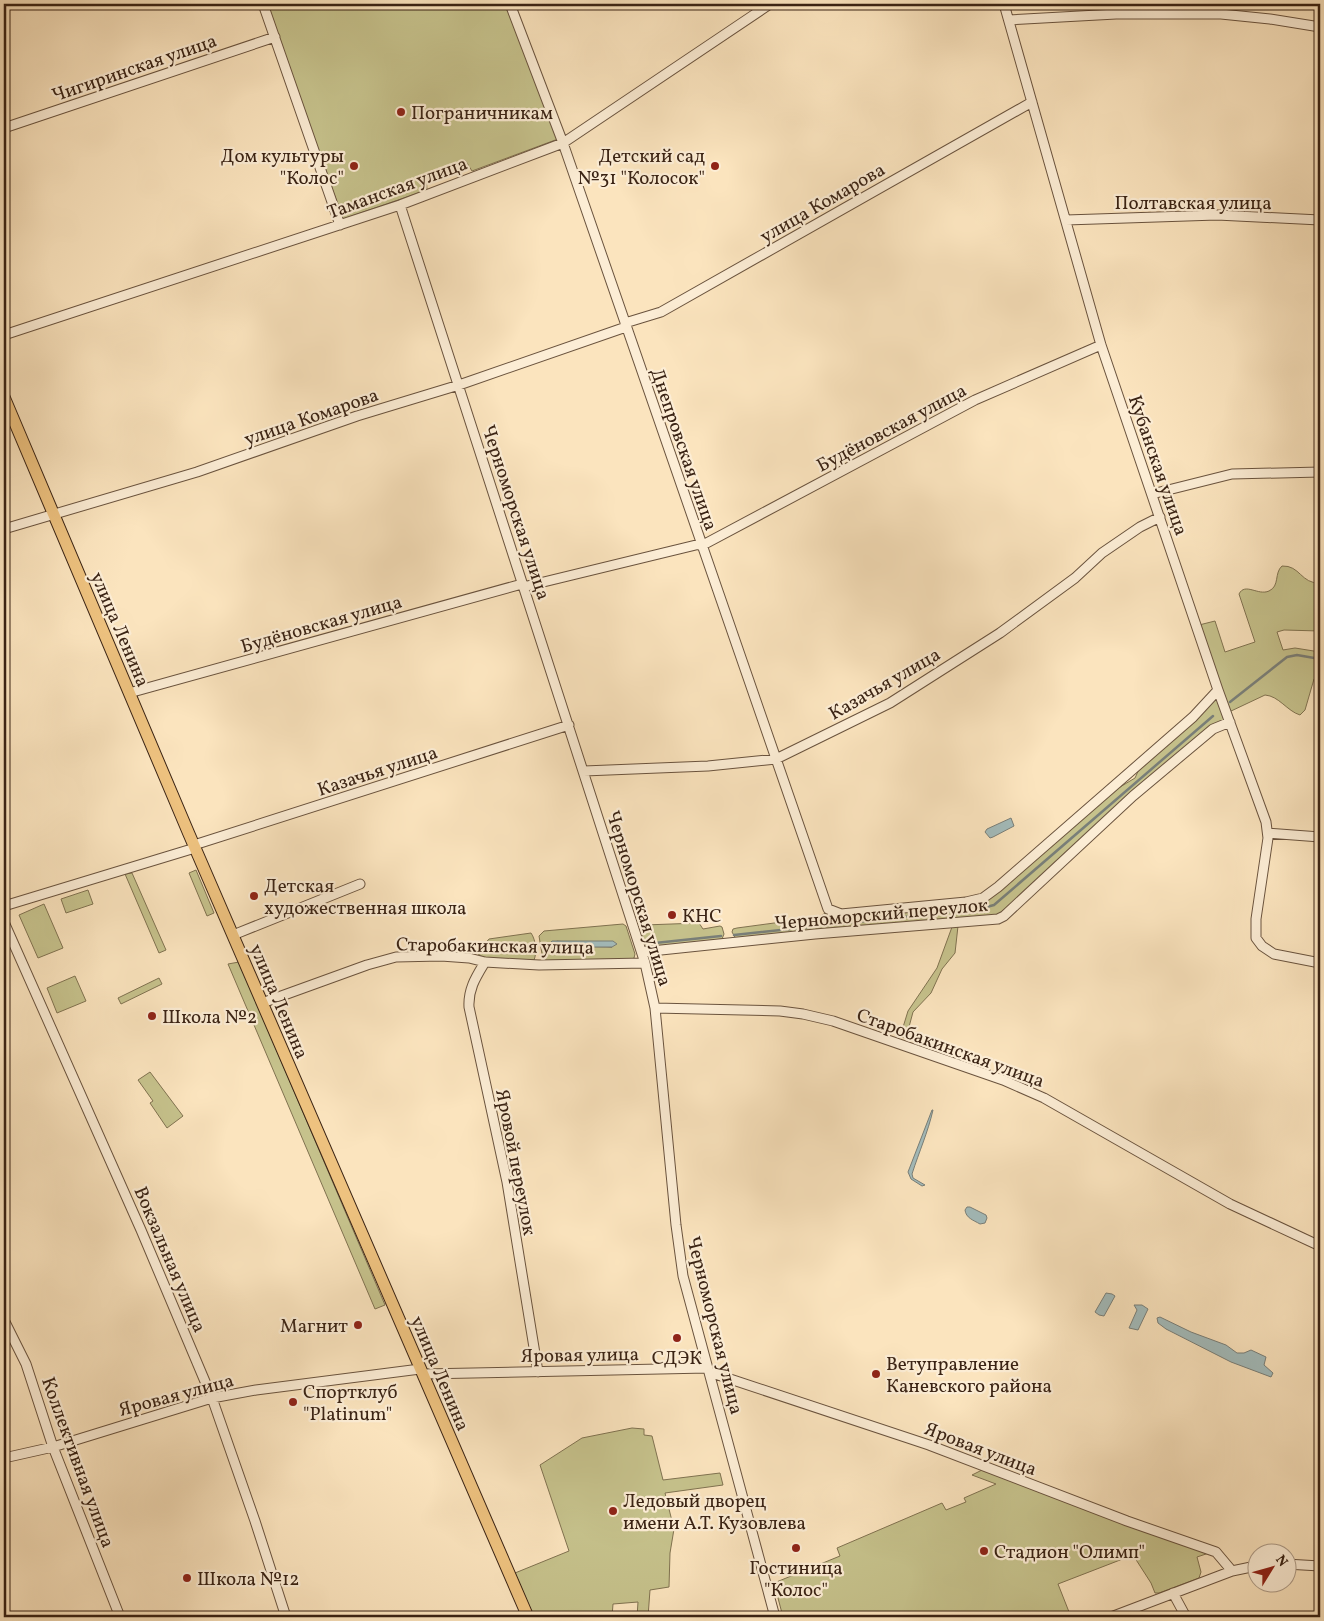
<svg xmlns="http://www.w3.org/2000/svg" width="1324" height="1621" viewBox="0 0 1324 1621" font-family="Vollkorn,serif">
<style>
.green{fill:#c6c28c;stroke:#807250;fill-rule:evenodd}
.water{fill:#a3bcbc;stroke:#797f79}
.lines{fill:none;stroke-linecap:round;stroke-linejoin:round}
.stream{stroke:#797f79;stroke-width:2.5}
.minor-casing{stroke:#6a533e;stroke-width:11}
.major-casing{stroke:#3a2314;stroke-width:13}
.minor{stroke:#fcedd5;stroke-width:9}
.major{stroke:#eec27f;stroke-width:11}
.poi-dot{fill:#8f2418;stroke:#fcedd5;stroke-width:2}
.labels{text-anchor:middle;stroke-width:4.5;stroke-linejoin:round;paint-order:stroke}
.street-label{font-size:19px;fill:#3a2314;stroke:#fcedd5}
.poi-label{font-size:19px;fill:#3a2314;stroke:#fcedd5;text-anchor:start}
</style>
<rect width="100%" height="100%" fill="#fbe4be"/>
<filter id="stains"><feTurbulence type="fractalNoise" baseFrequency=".004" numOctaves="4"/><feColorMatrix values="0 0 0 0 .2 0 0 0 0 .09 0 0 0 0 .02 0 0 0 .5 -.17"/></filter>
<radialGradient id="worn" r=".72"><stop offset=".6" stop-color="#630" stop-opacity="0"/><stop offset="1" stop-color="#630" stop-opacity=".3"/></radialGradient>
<path class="green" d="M266,4H507L558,139L472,171L465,160L426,175L427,190L343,219Z
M1282,566C1300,565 1301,584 1320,583V631L1284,630L1277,632L1283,650L1295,648L1320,652V677L1314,679L1305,710L1300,715C1287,711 1279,696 1265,695L1229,712L1199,625L1215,621L1225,652L1255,642L1239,594C1245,582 1258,596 1269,591C1280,586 1274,573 1282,566Z
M1217,698L1225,720L1006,909L995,916L736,939L732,932L733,929L737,928L819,917L827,912L978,902L1120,787L1135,778L1141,765Z
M196,870L214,913L207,916L189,873Z
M132,873L166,950L159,953L125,874Z
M88,890L93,904L66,913L61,899Z
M44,904L63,948L38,958L19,915Z
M699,923L703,929L720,926L722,927L724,934L722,939L646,948L641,931V927L644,925Z
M623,924L626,926L635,954L634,958L631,960L544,962L543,960L539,936L544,931ZM557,941L612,947L550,946Z
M958,926L955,953L942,969L931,993L913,1012L906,1038L900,1037L908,1011L937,968L952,927Z
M531,933C536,940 537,953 534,960L487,959L479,955L478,952L489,939Z
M239,962L385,1305L375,1309L228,964Z
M75,976L86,1001L57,1013L47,988Z
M159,978L162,984L121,1004L118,998Z
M150,1072L183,1116L167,1128L150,1103L153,1101L138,1080Z
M632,1428L644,1429V1435L652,1436L663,1480L720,1473L723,1485L665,1493L674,1529L670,1553L669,1587L650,1590L648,1617H637L638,1602L613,1604L612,1617H534L515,1573L569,1551L540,1465L582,1438Z
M984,1469L1209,1553L1197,1557L1201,1572L1199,1578L1159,1593H1155L1151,1583L1133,1555L1058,1584L1071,1617H783L774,1583L840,1556L837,1548L942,1503L946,1510L966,1502L964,1498L996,1484L972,1475Z"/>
<path class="water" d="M1011,818L1014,826L993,837L990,838L985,832L987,829Z
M552,941H613L617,944L612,947H552L549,944Z
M932,1110H933C928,1132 919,1152 912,1174L913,1178L925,1185L922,1186L911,1179L908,1172Z
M967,1207H970L986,1215L987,1218L985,1223L980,1224C973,1220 966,1218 965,1210Z
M1106,1293L1112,1294L1115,1296L1104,1316L1099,1315L1095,1312Z
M1134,1305H1142L1148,1309L1138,1330L1129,1328L1137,1310Z
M1160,1317L1191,1332L1226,1345L1237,1353H1244L1251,1350L1266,1357L1264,1365L1273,1373L1271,1377L1231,1362L1166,1329L1158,1323L1157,1318Z"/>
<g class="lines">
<path class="stream" d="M1230,702L1287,657L1297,655L1320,659
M734,935L979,909L994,905L1213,716
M655,943L721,936"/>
<g class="minor-casing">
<path id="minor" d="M263,4L340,225
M510,4L563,143L828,909L841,914L966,902L983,898L998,887L1193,717L1218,690
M1004,4L1101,345L1218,690L1266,822L1268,838L1256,919V938L1262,946L1274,954L1320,963
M1009,20L1116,14H1221L1270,19L1320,27
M4,128L275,37
M400,205L645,963L655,1008L676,1225L683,1276L775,1617
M1066,220L1217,215L1320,220
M625,323L661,312L1032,102
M4,335L400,205L563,143L770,4
M1152,494L1232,474L1320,472
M4,529L197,472L357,416L459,385L626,327
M701,546L975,400L1101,345
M523,587L700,544
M129,693L522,584
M584,771L708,766L776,759L890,703L1000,633L1075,578L1102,553L1140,527L1160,517
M1268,833L1320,837
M194,845L569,725
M4,906L195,848
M4,922L141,1230L212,1398L255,1521L286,1617
M233,935L360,884
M642,952L815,934L998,919L1004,916L1133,796L1213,729L1230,722
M485,962C476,977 468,989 469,1007L507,1182L538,1372
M262,1003L367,965L396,957L441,956L469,958L485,962L539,965L645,963
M655,1008L780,1011L803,1014L833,1021L1003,1080L1044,1098L1230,1204L1320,1246
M4,1320L26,1364L53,1447L120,1617
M709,1372L929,1445L1127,1521L1216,1552L1232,1571
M423,1374L707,1368
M4,1458L53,1447L212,1398L256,1390L420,1369
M1286,1564L1320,1566
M1173,1593L1186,1617
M1111,1617L1232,1571L1256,1566"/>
</g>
<g class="major-casing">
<path id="major" d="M4,397L189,834L528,1617"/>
</g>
<use href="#minor" class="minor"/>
<use href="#major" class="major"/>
</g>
<g class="poi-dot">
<circle cx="401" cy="112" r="5"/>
<circle cx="354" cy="166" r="5"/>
<circle cx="715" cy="166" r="5"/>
<circle cx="254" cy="896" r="5"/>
<circle cx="672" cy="915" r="5"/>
<circle cx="152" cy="1016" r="5"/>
<circle cx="358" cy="1325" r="5"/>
<circle cx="677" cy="1338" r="5"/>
<circle cx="876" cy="1374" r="5"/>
<circle cx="293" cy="1402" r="5"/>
<circle cx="613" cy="1511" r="5"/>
<circle cx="796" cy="1548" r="5"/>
<circle cx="984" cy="1551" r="5"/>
<circle cx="187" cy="1578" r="5"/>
</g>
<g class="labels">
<g class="street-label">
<text transform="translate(134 67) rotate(-19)" y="7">Чигиринская улица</text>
<text transform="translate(397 187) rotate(-20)" y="7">Таманская улица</text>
<text transform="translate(822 202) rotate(-30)" y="7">улица Комарова</text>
<text x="1193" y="209">Полтавская улица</text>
<text transform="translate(311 416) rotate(-19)" y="7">улица Комарова</text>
<text transform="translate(891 427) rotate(-28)" y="7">Будёновская улица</text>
<text transform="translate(685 449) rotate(71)" y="7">Днепровская улица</text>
<text transform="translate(1159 465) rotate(71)" y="7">Кубанская улица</text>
<text transform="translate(517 512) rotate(72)" y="7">Черноморская улица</text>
<text transform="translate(321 623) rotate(-16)" y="7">Будёновская улица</text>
<text transform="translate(121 629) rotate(67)" y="7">улица Ленина</text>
<text transform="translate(884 683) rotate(-30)" y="7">Казачья улица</text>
<text transform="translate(377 770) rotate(-18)" y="7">Казачья улица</text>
<text transform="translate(640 898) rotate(73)" y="7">Черноморская улица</text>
<text transform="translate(881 913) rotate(-5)" y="7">Черноморский переулок</text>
<text transform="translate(495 945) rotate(1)" y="7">Старобакинская улица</text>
<text transform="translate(280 1001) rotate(67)" y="7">улица Ленина</text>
<text transform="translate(951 1047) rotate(20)" y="7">Старобакинская улица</text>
<text transform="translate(517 1162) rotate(79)" y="7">Яровой переулок</text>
<text transform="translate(171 1259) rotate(67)" y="7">Вокзальная улица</text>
<text transform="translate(716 1325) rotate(76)" y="7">Черноморская улица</text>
<text transform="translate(580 1354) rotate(-1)" y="7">Яровая улица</text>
<text transform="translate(441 1373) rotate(67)" y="7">улица Ленина</text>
<text transform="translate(176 1394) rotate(-15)" y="7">Яровая улица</text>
<text transform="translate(981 1448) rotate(21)" y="7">Яровая улица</text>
<text transform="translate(79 1462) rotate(70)" y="7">Коллективная улица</text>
</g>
<g class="poi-label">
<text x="411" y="119">Пограничникам</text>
<text x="344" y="162" text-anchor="end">Дом культуры<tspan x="344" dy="22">"Колос"</tspan></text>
<text x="705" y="162" text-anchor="end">Детский сад<tspan x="705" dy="22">№31 "Колосок"</tspan></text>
<text x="264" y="892">Детская<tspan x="264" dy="22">художественная школа</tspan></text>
<text x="682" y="922">КНС</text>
<text x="162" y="1023">Школа №2</text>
<text x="348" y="1332" text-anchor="end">Магнит</text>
<text x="677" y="1364" text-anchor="middle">СДЭК</text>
<text x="886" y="1370">Ветуправление<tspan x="886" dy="22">Каневского района</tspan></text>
<text x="303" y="1398">Спортклуб<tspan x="303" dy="22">"Platinum"</tspan></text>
<text x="623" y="1507">Ледовый дворец<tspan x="623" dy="22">имени А.Т. Кузовлева</tspan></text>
<text x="994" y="1558">Стадион "Олимп"</text>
<text x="796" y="1574" text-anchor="middle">Гостиница<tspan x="796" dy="22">"Колос"</tspan></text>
<text x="197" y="1585">Школа №12</text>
</g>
</g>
<rect width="1324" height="1621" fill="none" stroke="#fbe4be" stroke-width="20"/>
<rect x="5" y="5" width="1314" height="1611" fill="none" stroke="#3a2314" stroke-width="2.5"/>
<rect x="10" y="10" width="1304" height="1601" fill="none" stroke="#3a2314"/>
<g transform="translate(1272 1568) rotate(53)"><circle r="24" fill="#fcedd5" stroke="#ae9c88"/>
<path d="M0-4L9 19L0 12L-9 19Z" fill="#8f2418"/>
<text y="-8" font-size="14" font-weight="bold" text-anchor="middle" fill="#3a2314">N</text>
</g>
<rect width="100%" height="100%" filter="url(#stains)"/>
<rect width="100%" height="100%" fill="url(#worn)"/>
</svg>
